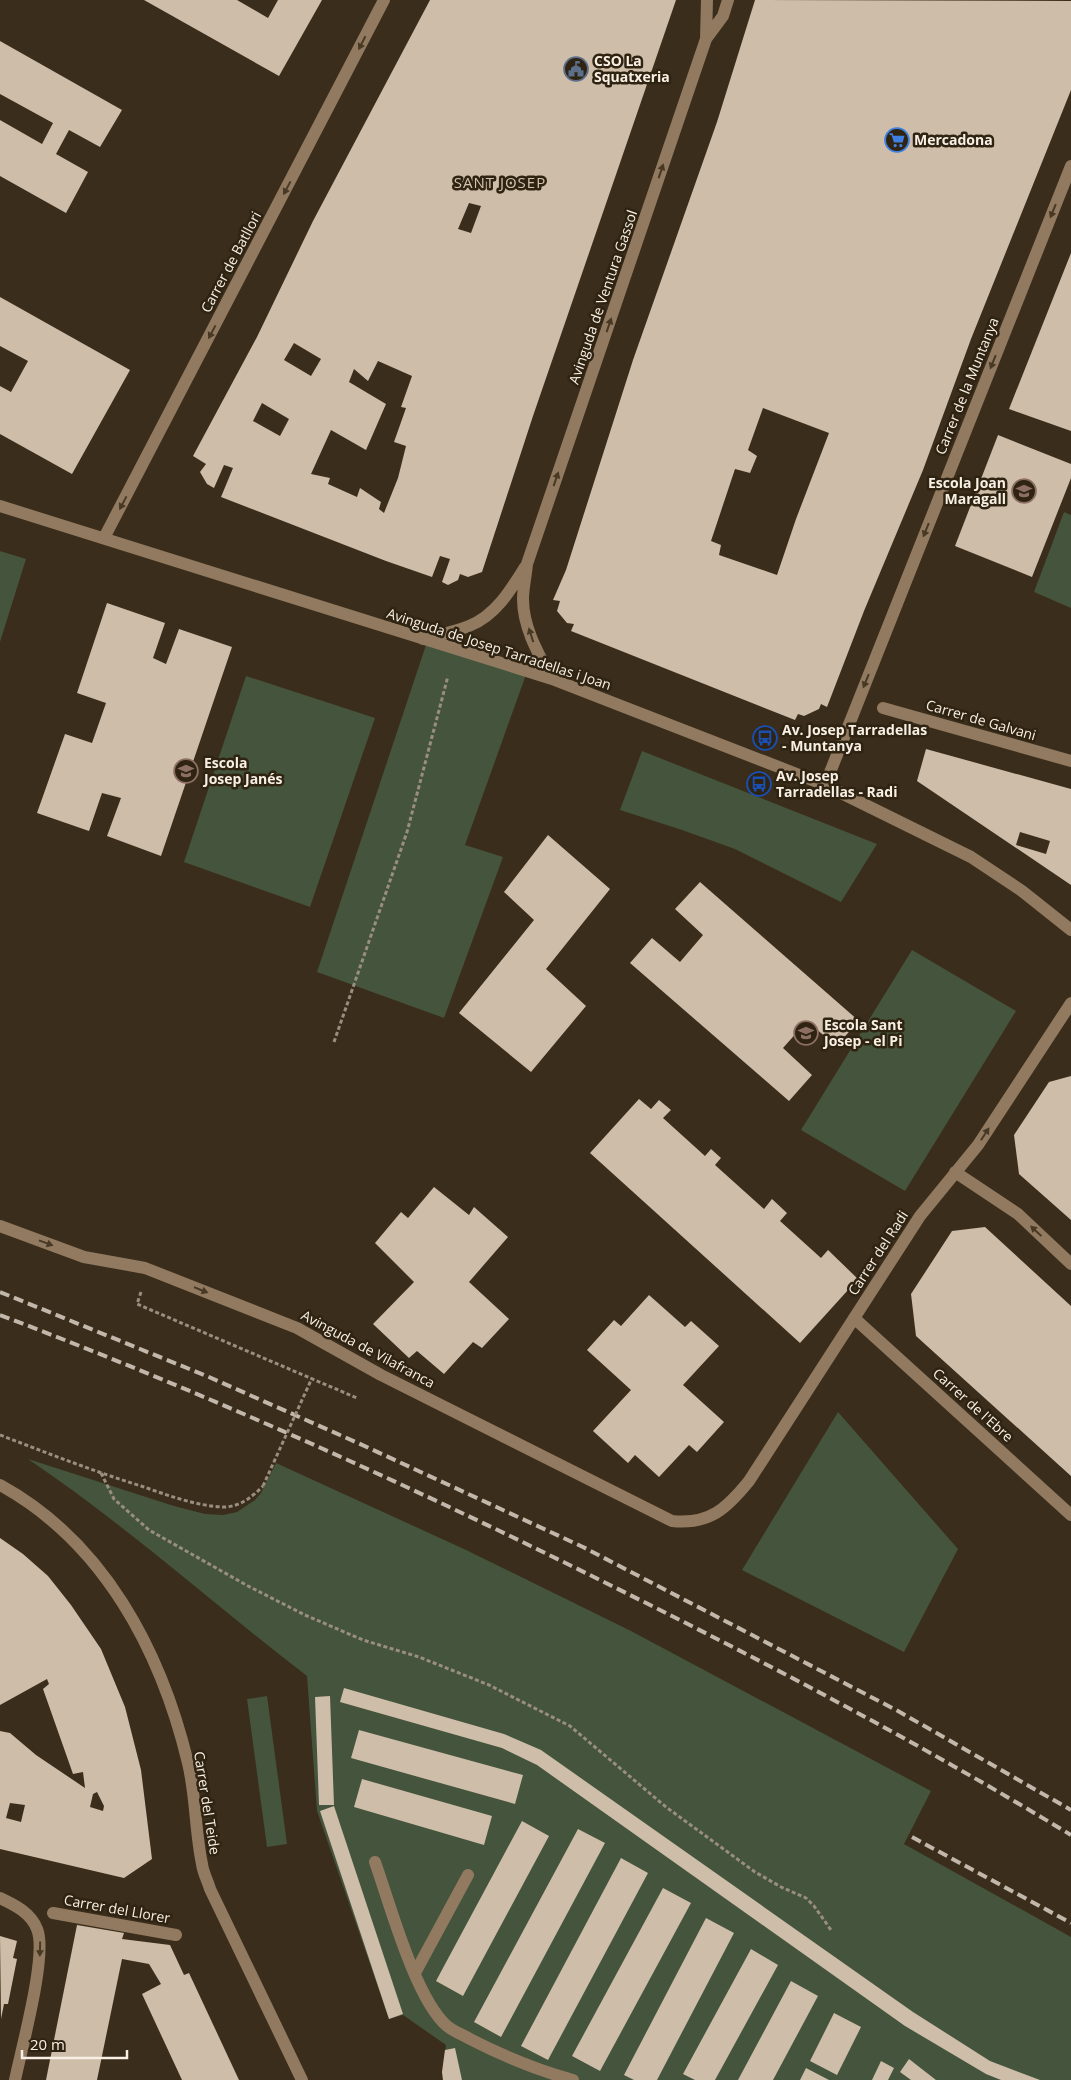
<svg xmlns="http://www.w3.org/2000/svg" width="1071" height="2080" viewBox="0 0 1071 2080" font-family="'Open Sans',sans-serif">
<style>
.green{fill:#45543c}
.building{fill:#cebda8;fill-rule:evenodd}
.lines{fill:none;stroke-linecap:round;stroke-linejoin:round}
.path{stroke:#998e80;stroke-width:3;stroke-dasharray:4 2.5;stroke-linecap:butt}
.minor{stroke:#917a60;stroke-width:12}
.rail{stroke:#c1b7aa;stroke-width:4;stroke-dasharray:10 5;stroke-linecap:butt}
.path-bridge{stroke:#998e80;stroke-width:3;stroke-dasharray:4 2.5;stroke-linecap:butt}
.oneway{fill:#483925}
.labels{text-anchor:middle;stroke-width:5;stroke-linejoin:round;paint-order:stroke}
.poi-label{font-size:14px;font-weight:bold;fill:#f9f0e5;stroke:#2f2311;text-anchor:start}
.street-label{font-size:14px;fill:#f9f0e5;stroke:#2f2311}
.neighbourhood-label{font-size:15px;letter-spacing:1px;fill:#d5c4af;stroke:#2f2311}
</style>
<rect width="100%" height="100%" fill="#3a2d1b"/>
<path class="green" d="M1064,512L1071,515V608L1034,592Z
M0,551L26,559L0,642Z
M429,636L528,669L465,845L503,857L444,1018L317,972Z
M246,676L375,718L310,907L184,862Z
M642,751L877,844L841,902L735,849L682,830L620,810Z
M912,950L1016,1011L905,1191L801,1130Z
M838,1412L958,1549L904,1652L742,1570Z
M28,1459L174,1506L205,1514L223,1515L237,1512L255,1500L261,1493L276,1463L464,1549L631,1631L931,1791L904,1844L1071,1937V2080H443L442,2072L446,2045L403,2015L389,2019L317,1811L307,1676C213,1604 126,1525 28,1459Z
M267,1696L287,1844L267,1847L247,1699Z"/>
<path class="building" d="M144,0H237L268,18L278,0H322L279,76Z
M430,0H676L533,416L482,572L468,577L460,574L458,580L448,585L442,582L450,559L440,556L432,577L386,561L221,497L233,468L224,465L214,488L207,484L200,472L206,464L193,456L257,337L313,221ZM469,203L481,206L471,233L458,229ZM294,343L321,359L311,376L284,360ZM378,361L412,376L401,407L406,408L394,442L406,446L398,478L384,513L379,509L381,502L360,488L357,497L328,484L330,478L311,474L331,430L366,450L386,404L349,382L354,369L368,381ZM262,403L289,419L280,436L253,421Z
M755,0L1071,1V90L971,339L923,470L864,611L827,707L821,704L819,709L804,716L798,714L795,720L571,631L574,624L567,623L557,611L560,601L553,600L566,570L633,360L717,122ZM763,408L829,433L796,519L777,575L719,555L721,545L711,541L735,469L750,473L757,456L748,450Z
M0,41L122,110L100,147L69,130L56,154L88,172L66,213L0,176V120L42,144L53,123L0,94Z
M1071,253V431L1009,409Z
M0,297L130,370L72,474L0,434V386L11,392L28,361L0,346Z
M998,435L1071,464V478L1032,577L955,546Z
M107,603L165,623L153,658L166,664L179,629L232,647L161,856L107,836L121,798L102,793L89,831L37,813L65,734L92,743L106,703L77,693Z
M926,749L1071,789V885L917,781ZM1020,832L1050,841L1046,854L1016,845Z
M548,835L610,889L546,969L586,1006L531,1072L459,1013L534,920L504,892Z
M700,882L859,1021L836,1046L807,1021L783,1048L812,1075L789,1101L630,963L652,938L680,962L703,935L675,909Z
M1071,1076V1220L1019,1174L1014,1135L1049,1082Z
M639,1099L651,1109L659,1100L671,1110L663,1118L705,1156L711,1149L721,1158L715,1165L764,1209L772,1199L787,1213L780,1221L821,1258L828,1250L858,1279L800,1343L590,1153Z
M434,1187L469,1215L474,1207L508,1237L469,1282L509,1319L482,1348L473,1342L444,1374L417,1351L409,1358L373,1324L414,1282L375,1243L401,1212L408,1218Z
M985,1227L1071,1306V1476L916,1336L911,1294L952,1231Z
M649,1295L685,1327L691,1321L719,1346L683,1385L724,1422L697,1452L689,1445L659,1477L635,1455L628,1463L593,1431L631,1390L587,1350L614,1320L621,1326Z
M0,1538L23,1554L48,1576L71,1605L101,1649L125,1707L141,1770L152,1859L124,1878L0,1849V1731L10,1733L36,1755L85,1788L83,1772L73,1774L43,1689L49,1684L47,1679L0,1705ZM97,1792L104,1806L103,1811L90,1807L93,1794ZM10,1803L25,1805L21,1822L6,1818Z
M344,1688L504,1734L541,1750L913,2012L990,2061L1040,2080H1001L986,2074L905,2026L537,1765L502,1748L340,1702Z
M330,1696L334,1805H319L315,1697Z
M359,1730L523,1775L515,1804L351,1758Z
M362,1779L492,1816L484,1845L354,1807Z
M334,1806L403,2014L389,2019L320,1811Z
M522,1821L549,1836L463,1996L436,1981Z
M578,1829L605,1843L501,2037L474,2022Z
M621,1858L648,1873L548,2060L521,2046Z
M663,1888L691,1903L600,2071L572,2056Z
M706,1918L734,1933L657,2080H634L624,2075Z
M77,1925L124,1933L122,1939L170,1945L184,1975L189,1973L239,2080H182L142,1994L161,1984L149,1964L122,1959L97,2080H46Z
M0,1936L17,1941L13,1958L17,1959L8,2004H4L1,2019Z
M751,1949L778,1965L715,2080H695L683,2074Z
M791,1981L818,1996L773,2080H738Z
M834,2013L861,2027L837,2075L810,2061Z
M455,2048L462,2080H443L442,2072L445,2050Z
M909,2059L936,2080H911L900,2072Z
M881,2061L894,2068L888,2080H872Z
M806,2068L829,2080H800Z"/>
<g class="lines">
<path class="path" d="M334,1042L407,832L448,676
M141,1292L137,1304L357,1398
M0,1435C47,1453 93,1471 141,1486C167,1495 196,1506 223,1507C240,1507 252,1497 263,1486
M101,1473L114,1499L149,1530L248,1586L305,1615L363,1640L419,1657L489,1685L570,1726L666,1807L755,1872L781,1887L806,1898L814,1906L831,1930"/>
<path class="minor" d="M706,39L707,0
M0,506L552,679L825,785L971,857L1022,891L1071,930
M104,538L384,0
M423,639C438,635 454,632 469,626C495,616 511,590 525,567
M552,679C539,655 523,628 523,599C523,588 526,576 527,564L706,39L723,16L728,0
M883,708L1071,761
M825,785L1071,166
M955,1172L1018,1214L1071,1264
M0,1226L84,1257L145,1268L297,1328L381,1375L672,1521C710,1525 727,1508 749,1481L920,1216L978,1145L1071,1003
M854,1318L1071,1515
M0,1485C104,1542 161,1651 188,1763C196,1796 195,1831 202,1864C203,1873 208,1881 210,1889L302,2080
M375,1862C390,1904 415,1998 447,2026C453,2031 463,2035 470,2039C503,2056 537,2070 573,2080
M0,1898C15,1905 31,1913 37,1929C48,1954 21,2050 15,2080
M53,1913L176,1935
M415,1973L468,1875"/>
<path class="rail" d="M0,1292L209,1377L358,1443L583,1547L898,1711L1071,1810
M0,1315C219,1398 431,1495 640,1600C786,1673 931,1750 1071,1835
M912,1837L1071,1923"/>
<path class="path-bridge" d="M263,1486L312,1378"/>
</g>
<defs><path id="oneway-solid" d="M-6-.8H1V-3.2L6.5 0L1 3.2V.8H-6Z" transform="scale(1.25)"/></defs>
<g class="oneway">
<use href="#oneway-solid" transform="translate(362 43) rotate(117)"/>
<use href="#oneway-solid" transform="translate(661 171) rotate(-71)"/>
<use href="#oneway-solid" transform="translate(287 188) rotate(118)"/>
<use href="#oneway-solid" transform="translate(1053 211) rotate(112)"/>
<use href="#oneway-solid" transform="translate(609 325) rotate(-71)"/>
<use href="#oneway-solid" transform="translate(212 332) rotate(118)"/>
<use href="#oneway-solid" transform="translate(993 362) rotate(112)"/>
<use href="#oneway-solid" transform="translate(556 479) rotate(-71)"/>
<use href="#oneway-solid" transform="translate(123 503) rotate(118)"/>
<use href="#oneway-solid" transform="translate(926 530) rotate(112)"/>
<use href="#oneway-solid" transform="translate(531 635) rotate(-108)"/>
<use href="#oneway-solid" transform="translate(866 681) rotate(112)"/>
<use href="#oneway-solid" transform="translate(985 1134) rotate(-57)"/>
<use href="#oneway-solid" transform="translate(1036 1231) rotate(-137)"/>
<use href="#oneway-solid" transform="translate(46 1243) rotate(20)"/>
<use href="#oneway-solid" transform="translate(201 1290) rotate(22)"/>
<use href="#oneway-solid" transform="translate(40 1949) rotate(91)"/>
</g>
<defs>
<g id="civic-ring" transform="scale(1.25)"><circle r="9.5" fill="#2f2311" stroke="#5c6f8a" stroke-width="1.5"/><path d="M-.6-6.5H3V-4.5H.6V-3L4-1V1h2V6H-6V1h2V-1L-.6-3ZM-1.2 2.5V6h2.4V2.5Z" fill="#5c6f8a"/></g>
<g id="supermarket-ring" transform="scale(1.25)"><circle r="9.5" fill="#2f2311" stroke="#3f7fe0" stroke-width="1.5"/><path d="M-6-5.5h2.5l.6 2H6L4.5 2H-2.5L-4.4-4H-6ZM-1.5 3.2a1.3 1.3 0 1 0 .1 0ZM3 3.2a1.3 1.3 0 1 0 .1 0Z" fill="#3f7fe0"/></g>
<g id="school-ring" transform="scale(1.25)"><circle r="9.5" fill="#2f2311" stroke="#8d6e63" stroke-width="1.5"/><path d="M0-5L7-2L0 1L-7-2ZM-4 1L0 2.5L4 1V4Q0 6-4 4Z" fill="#8d6e63"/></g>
<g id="bus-ring" transform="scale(1.25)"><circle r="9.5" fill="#2f2311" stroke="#1a4fb4" stroke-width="1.5"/><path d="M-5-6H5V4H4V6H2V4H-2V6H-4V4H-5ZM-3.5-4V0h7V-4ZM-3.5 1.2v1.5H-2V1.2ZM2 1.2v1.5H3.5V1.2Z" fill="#1a4fb4"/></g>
</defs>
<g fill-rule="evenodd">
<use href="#civic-ring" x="576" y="69"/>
<use href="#supermarket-ring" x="897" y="140"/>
<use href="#school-ring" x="1024" y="491"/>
<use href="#bus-ring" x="765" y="738"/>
<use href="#school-ring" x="186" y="771"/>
<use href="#bus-ring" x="759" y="784"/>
<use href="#school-ring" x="806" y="1033"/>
</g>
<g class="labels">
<g class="poi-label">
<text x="594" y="66">CSO La<tspan x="594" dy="16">Squatxeria</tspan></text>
<text x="914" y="145">Mercadona</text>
<text x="1006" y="488" text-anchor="end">Escola Joan<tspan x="1006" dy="16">Maragall</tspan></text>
<text x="782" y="735">Av. Josep Tarradellas<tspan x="782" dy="16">- Muntanya</tspan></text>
<text x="204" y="768">Escola<tspan x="204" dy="16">Josep Janés</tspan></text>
<text x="776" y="781">Av. Josep<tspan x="776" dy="16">Tarradellas - Radi</tspan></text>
<text x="824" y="1030">Escola Sant<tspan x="824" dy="16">Josep - el Pi</tspan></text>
</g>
<g class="street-label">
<text transform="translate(231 262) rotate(-62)" y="5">Carrer de Batllori</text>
<text transform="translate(603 297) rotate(-71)" y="5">Avinguda de Ventura Gassol</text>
<text transform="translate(967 386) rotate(-68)" y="5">Carrer de la Muntanya</text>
<text transform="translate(499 649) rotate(18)" y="5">Avinguda de Josep Tarradellas i Joan</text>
<text transform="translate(981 720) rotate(16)" y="5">Carrer de Galvani</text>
<text transform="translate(878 1253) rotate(-57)" y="5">Carrer del Radi</text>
<text transform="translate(368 1349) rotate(28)" y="5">Avinguda de Vilafranca</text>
<text transform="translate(973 1405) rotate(42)" y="5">Carrer de l'Ebre</text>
<text transform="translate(207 1803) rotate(81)" y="5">Carrer del Teide</text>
<text transform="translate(117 1909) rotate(10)" y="5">Carrer del Llorer</text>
</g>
<g class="neighbourhood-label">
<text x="500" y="188">SANT JOSEP</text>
</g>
</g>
<path d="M22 2050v8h105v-8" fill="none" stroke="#f9f0e5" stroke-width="2.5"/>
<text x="30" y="2050" font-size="15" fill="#f9f0e5" stroke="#2f2311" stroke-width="4" paint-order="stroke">20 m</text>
</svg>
